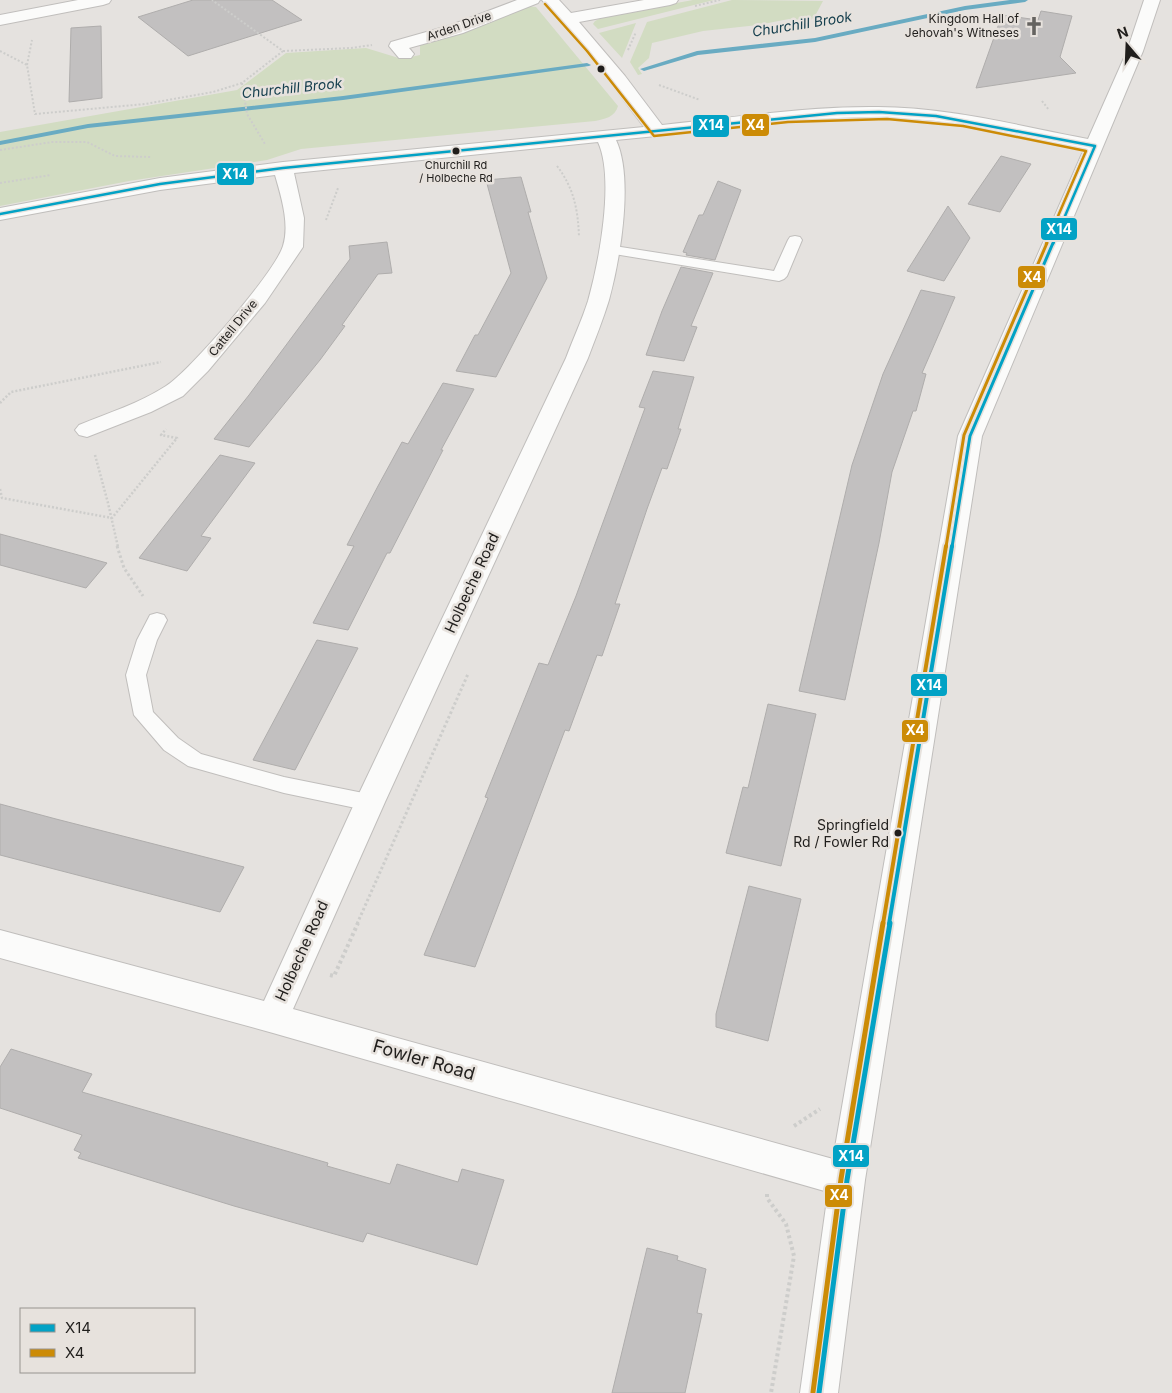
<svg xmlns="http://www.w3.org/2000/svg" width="1172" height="1393" viewBox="0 0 1172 1393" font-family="Inter,sans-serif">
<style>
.green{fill:#d2dcc2}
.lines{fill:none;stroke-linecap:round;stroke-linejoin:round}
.stream{fill:#69abc2;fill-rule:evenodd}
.building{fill:#c2c0c0;stroke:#afadac}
.lane-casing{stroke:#c0bebc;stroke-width:2}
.street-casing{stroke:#c0bebc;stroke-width:2}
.path-far3{stroke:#cdcdcb;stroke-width:2;stroke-dasharray:2 2;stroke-linecap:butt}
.path-far2{stroke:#cdcdcb;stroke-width:2.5;stroke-dasharray:2 2;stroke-linecap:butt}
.path-far1{stroke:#cdcdcb;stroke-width:3;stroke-dasharray:2.5 2.5;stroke-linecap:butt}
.path{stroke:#cdcdcb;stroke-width:4;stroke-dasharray:3 3;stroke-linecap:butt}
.lane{fill:#fbfbfa;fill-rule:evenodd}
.street{fill:#fbfbfa;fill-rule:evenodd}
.bus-1-far3-casing{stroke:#e7e2dd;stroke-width:5}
.bus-1-far2-casing{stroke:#e7e2dd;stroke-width:6}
.bus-1-far1-casing{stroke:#e7e2dd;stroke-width:8}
.bus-1-casing{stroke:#e7e2dd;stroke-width:9}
.bus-2-far3-casing{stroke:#e7e2dd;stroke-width:5}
.bus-2-far2-casing{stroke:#e7e2dd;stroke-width:6}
.bus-2-far1-casing{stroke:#e7e2dd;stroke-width:8}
.bus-2-casing{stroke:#e7e2dd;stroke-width:9}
.bus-1-far3{stroke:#02a2c5;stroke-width:2.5}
.bus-1-far2{stroke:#02a2c5;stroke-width:3}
.bus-1-far1{stroke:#02a2c5;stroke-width:4}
.bus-1{stroke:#02a2c5;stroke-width:5}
.bus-2-far3{stroke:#cc8b06;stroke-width:2.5}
.bus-2-far2{stroke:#cc8b06;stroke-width:3}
.bus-2-far1{stroke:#cc8b06;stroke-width:4}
.bus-2{stroke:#cc8b06;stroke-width:5}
.bus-dot{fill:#201e1c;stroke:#e7e2dd;stroke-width:2}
.labels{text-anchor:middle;stroke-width:5;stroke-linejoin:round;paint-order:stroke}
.far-bus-label{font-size:11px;fill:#201e1c;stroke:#e7e2dd}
.far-poi-label{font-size:12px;fill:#201e1c;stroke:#e7e2dd;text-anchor:end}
.far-street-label{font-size:12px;fill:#201e1c;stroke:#e7e2dd}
.far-water-label{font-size:14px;font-style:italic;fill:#17404f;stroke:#e7e2dd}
.bus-label{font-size:14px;fill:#201e1c;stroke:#e7e2dd;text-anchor:end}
.street-label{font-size:15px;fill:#201e1c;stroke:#e7e2dd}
.near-street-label{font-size:18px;fill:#201e1c;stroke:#e7e2dd}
.line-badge{stroke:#e7e2dd;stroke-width:2}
.badge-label{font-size:14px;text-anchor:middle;font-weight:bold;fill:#fff}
</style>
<rect width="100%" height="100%" fill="#e5e2df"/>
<path class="green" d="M693,0H714L598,29L593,24L595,21L605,16Z
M732,0L823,1L815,16L810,21L789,19L758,25L703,31L652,43L649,58L638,68L642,74L638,75L630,62L647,22Z
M526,6L536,7L618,106C615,117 605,119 595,121L301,149L267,160L129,181L0,206V132L237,90L286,53L366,48L402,59L420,55V44Z
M636,23L622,58L599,33Z"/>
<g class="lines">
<path class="stream" d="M1010,0H1028L1025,2L965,10L815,42L698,55L644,71L640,69L697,51L815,38L965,6Z
M587,63L591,65L589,66L343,100L88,128L0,145V141L88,124L343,96Z"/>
</g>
<path class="building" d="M193,0H272L302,20L188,56L138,17Z
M1041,11L1072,16L1060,57L1076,73L976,88L1002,15L1038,20Z
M101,26L102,98L69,102L71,28Z
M1001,156L1031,164L1000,212L968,204Z
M521,177L531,212H528L547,278L496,377L456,371L475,335H478L511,273L486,180Z
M718,181L741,190L715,260L686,255L687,253L683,252L699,215H703Z
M948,206L970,238L944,281L907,271Z
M387,242L392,273L378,274L342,325L345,326L320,360L249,447L214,439L249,395L350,259L349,246Z
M681,267L713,273L691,326L697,327L684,361L646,355L662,311Z
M921,290L955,297L922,373L926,374L916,411H913L892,472L879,543L845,700L799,691L852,465L883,374Z
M653,371L694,377L678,429H681L667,469L662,468L647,509L615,604H620L602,656L597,655L569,731L565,730L475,967L424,955L488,798L485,797L539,663L548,665L576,596L645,408L639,407Z
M443,383L474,389L441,450H443L390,553H387L348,630L313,623L354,546L347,545L378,486L402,442L408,444Z
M220,455L255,463L201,536L211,538L187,571L139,558Z
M0,534L82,556L107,563L86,588L0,565Z
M317,640L358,648L295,770L253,760Z
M768,704L816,714L781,866L726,853L743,787L748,788Z
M0,804L56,819L244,867L220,912L0,855Z
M749,886L801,899L768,1041L716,1027V1014Z
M11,1049L92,1074L82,1092L328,1163L327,1166L390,1184L397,1164L458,1182L462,1169L504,1180L477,1265L367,1233L363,1242L234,1206L78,1158L81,1153L74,1150L82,1135L0,1108V1067Z
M647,1248L678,1256L677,1260L706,1269L697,1313L702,1314L685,1393H612Z"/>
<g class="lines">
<g class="lane-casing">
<path id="lane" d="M795,236L800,237L802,240L787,276L784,279L779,281L608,253L603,252L601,249L603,246L608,245L774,271L788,240L790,237Z
M157,613L164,615L167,620L157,640L146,675L153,712L178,738L201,754L284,777L378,796L381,802L378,808L370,811L284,793L195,768L188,766L164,750L134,715L126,675L137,640L150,615Z"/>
</g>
<g class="street-casing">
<path id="street" d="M78,0H111L109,3L103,5L0,25V15Z
M517,0H540L538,3L463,33L409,48L414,54L411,58H399L389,46L391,42L451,25Z
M542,0H559L571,13L644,0H678L676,3L670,5L579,22L625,76L662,125C733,118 806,106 878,107C948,107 1019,126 1088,139L1127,51L1144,0H1160L1143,51L982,436L865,1180L838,1393H800L828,1192L273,1033L0,958V930L264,1001L355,802L566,358C573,339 582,320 588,301C599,262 615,179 598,142L294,173L304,218L303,247L265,303L208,371L183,396L151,412L87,437L79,435L75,430L79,425C108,413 140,403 166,386C190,371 275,272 283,246C290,224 281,196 275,175L160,190L0,220V208L160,178L283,162L644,127L599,67ZM879,117L936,121L1084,149L958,436L833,1159L293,1009L385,802L588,358C595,339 603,320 609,300C620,260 634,178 616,140L837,118Z"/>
</g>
<path class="path-far3" d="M695,6L720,0
M628,50L636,32
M0,51L27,65L35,114L145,104L213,92L242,83L283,51L212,0
M283,51L351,48L372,45
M27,65L32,40
M242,83L247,114L265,144
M659,85L700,100
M1042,101L1049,110
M0,150L52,142H87L115,156L151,157
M557,166C574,188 578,210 579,237
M0,183L51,175
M326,220L338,188"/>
<path class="path-far2" d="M0,403L11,392L161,362
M95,455L108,503L118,547
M0,489L2,498L112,518L177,438L161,435L166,429"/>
<path class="path-far1" d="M117,546L124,568L143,596
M357,924L468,674"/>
<path class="path" d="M330,975L334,976L358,923
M794,1126L820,1109
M767,1194V1198L786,1224L794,1256L771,1393"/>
<use href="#lane" class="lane"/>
<use href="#street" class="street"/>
<g class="bus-1-far3-casing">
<path id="bus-1-far3" d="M0,214L160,184L283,168L837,113L879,112L936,116L1095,146L1053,244"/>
</g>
<g class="bus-1-far2-casing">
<path id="bus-1-far2" d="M952,547L970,436L1053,243"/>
</g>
<g class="bus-1-far1-casing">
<path id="bus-1-far1" d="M889,924L952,546"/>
</g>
<g class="bus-1-casing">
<path id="bus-1" d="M819,1393L847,1180L890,923"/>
</g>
<g class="bus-2-far3-casing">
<path id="bus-2-far3" d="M545,4L587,51L654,136L788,122L887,119L963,126L1086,151L1046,244"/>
</g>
<g class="bus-2-far2-casing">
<path id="bus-2-far2" d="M946,547L964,435L1047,243"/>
</g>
<g class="bus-2-far1-casing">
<path id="bus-2-far1" d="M883,924L946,546"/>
</g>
<g class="bus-2-casing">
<path id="bus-2" d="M813,1392L841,1179L883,923"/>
</g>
<use href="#bus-1-far3" class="bus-1-far3"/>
<use href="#bus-1-far2" class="bus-1-far2"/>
<use href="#bus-1-far1" class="bus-1-far1"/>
<use href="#bus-1" class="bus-1"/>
<use href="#bus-2-far3" class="bus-2-far3"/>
<use href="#bus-2-far2" class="bus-2-far2"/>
<use href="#bus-2-far1" class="bus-2-far1"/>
<use href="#bus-2" class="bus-2"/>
</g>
<defs>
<g id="church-bare" transform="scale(1.5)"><path d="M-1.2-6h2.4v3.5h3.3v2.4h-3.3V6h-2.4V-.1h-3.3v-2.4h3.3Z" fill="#656360" stroke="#e7e2dd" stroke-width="2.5" paint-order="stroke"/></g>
</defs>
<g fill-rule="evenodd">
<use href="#church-bare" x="1034" y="26"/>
</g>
<g class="bus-dot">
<circle cx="601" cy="69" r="4.5"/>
<circle cx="456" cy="151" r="4.5"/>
<circle cx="898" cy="833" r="4.5"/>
</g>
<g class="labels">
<g class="far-bus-label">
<text x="456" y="169">Churchill Rd<tspan x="456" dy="13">/ Holbeche Rd</tspan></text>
</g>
<g class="far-poi-label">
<text x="1019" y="23">Kingdom Hall of<tspan x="1019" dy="14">Jehovah's Witneses</tspan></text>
</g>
<g class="far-street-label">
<text transform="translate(459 26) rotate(-19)" y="4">Arden Drive</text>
<text transform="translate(233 328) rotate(-51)" y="4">Cattell Drive</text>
</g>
<g class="far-water-label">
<text transform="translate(802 24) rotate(-9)" y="5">Churchill Brook</text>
<text transform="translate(292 88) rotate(-6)" y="5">Churchill Brook</text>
</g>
<g class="bus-label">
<text x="889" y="830">Springfield<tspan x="889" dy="17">Rd / Fowler Rd</tspan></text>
</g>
<g class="street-label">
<text transform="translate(472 583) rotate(-65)" y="5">Holbeche Road</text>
<text transform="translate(302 951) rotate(-66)" y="5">Holbeche Road</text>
</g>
<g class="near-street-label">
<text transform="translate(424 1060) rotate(16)" y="6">Fowler Road</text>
</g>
</g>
<g class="line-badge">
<rect x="741" y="113" width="29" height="24" rx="5" fill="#cc8b06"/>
<rect x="692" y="114" width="38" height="24" rx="5" fill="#02a2c5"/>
<rect x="216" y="162" width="39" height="24" rx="5" fill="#02a2c5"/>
<rect x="1040" y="217" width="38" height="24" rx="5" fill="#02a2c5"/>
<rect x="1017" y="265" width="29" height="24" rx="5" fill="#cc8b06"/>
<rect x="910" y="673" width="38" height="24" rx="5" fill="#02a2c5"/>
<rect x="901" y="719" width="28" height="24" rx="5" fill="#cc8b06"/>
<rect x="832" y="1144" width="38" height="24" rx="5" fill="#02a2c5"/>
<rect x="824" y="1184" width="29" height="24" rx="5" fill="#cc8b06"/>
</g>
<g class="badge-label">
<text x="755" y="130">X4</text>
<text x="711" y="130">X14</text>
<text x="235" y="179">X14</text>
<text x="1059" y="234">X14</text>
<text x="1032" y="282">X4</text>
<text x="929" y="690">X14</text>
<text x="915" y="735">X4</text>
<text x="851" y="1161">X14</text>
<text x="839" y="1200">X4</text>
</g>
<rect x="20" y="1308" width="175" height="65" fill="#e7e2dd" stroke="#979490"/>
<rect x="30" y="1324" width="25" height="8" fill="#02a2c5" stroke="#979490"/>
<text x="65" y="1333" font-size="15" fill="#201e1c">X14</text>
<rect x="30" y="1349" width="25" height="8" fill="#cc8b06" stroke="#979490"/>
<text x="65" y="1358" font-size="15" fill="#201e1c">X4</text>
<g transform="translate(1127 45) rotate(341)" stroke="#e7e2dd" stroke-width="4" paint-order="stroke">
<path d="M0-4L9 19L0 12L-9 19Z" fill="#201e1c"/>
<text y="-8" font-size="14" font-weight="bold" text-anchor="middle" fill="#201e1c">N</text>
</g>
</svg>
